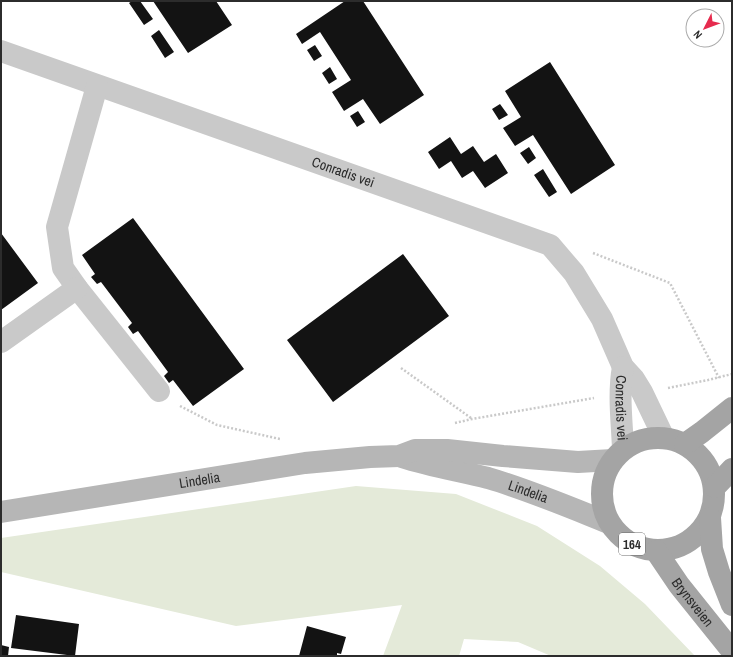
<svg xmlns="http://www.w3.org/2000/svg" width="733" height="657" viewBox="0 0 733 657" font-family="'Archivo Narrow',sans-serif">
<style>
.green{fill:#e4ead9}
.building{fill:#131313}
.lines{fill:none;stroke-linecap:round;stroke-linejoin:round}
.path{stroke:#c9c9c9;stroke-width:2.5;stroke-dasharray:2 2;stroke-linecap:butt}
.street{stroke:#c9c9c9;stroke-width:22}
.secondary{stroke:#b6b6b6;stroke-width:22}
.primary{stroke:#a4a4a4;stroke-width:22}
.labels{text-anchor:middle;stroke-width:4;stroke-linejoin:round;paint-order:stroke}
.shield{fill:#fff;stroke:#6b6b6b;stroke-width:1}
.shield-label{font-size:13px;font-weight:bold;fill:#2c2c2c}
.street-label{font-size:14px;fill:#2c2c2c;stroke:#fff}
</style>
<rect width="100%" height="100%" fill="#fff"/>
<path class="green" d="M356,486L456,494L537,526L600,566L645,604L695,656H551L518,642L464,639L459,656H383L402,605L236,626L1,572V538Z"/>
<path class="building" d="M132,1H140L153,19L144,25L129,3Z
M153,1H216L232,25L188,53Z
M345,1H363L424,95L380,124L363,99L344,111L332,92L351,80L320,32L302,44L296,34Z
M159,30L174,52L165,58L151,36Z
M315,45L322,56L314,61L307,50Z
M550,62L615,165L571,194L533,135L515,146L503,128L521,117L505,91Z
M330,67L337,79L329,84L322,73Z
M500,104L508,115L499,120L492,109Z
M358,111L365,122L357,127L350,116Z
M450,137L461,154L473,146L484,162L496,154L508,173L485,188L473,171L462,178L451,161L439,169L428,152Z
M529,147L536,158L528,164L520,153Z
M543,169L557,192L549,197L534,175Z
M133,218L244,369L193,406L173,380L169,383L164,376L168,372L138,331L133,334L128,327L132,323L101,282L97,284L91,277L95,274L82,255Z
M1,233L38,283L1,310Z
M403,254L449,316L333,402L287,340Z
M16,615L79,624L75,656L11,648Z
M307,626L346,637L341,654L337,653V656H299Z
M1,645L9,647L8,656H1Z"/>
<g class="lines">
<path class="path" d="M593,253L670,283L719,378
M401,368L471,418
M668,388L708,380L732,374
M180,406L217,425L280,439
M455,423L472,419L594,398"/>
<g class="street">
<path id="s1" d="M1,51L550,245L574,273L602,319L623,367L634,379L642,392L664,438"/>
<path d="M97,86L57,227L63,268L77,288L159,391"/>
<path d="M1,342L77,288"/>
<path id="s2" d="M623,367C618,394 622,422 623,449"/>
</g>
<g class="secondary">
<path id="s3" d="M402,457C430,466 460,471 488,478C529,490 569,507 609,523"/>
<path id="s4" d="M1,512L305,463L370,457L399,456L415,450H447L503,456L578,462L613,460"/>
</g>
<g class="primary">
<circle cx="658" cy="494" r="56"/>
<path d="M685,444L702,432L732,408"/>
<path d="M715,487L732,469"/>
<path d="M710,518L712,549L719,572L732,605"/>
<path id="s5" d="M656,551L679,585L732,651"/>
</g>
</g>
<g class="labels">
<rect class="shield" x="619" y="533" width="26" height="22" rx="3"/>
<g class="shield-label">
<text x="632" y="549">164</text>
</g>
<g class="street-label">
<text dy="5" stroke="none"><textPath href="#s1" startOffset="363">Conradis vei</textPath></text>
<text dy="5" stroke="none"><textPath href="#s2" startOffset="41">Conradis vei</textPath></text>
<text dy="5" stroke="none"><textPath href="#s4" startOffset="201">Lindelia</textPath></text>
<text dy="5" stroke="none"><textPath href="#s3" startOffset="131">Lindelia</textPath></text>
<text dy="5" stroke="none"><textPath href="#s5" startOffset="63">Brynsveien</textPath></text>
</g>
</g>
<rect width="733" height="657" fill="none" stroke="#2c2c2c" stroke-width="4"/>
<g transform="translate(705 28) rotate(228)"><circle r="19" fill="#ffffff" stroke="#ababab"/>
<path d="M0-3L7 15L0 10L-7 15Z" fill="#e62b4e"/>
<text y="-6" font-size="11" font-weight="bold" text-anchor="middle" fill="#2c2c2c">N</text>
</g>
</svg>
